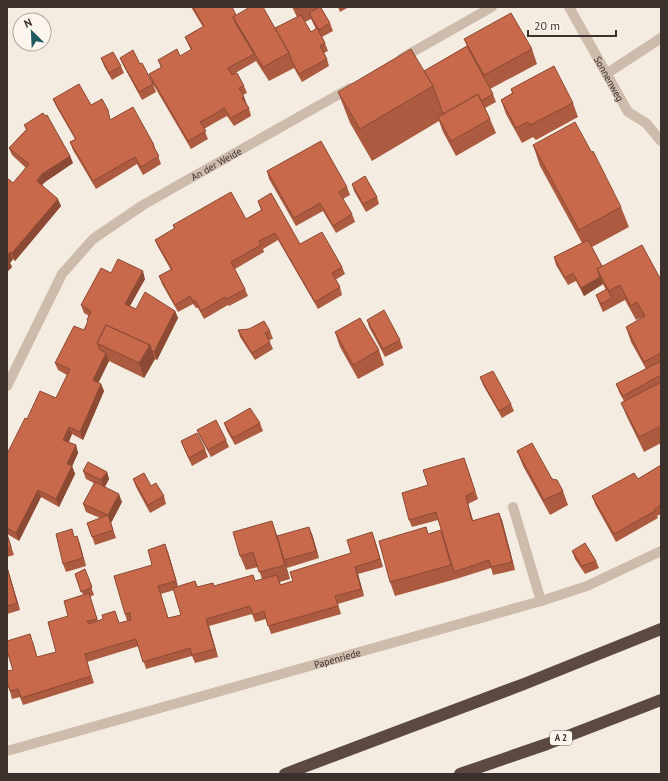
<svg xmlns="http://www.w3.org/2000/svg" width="668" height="781" viewBox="0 0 668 781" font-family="'PT Sans',sans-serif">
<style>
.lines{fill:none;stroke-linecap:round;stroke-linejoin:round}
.service{stroke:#cdbbac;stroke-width:10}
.minor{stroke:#cdbbac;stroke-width:10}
.motorway{stroke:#5c4a42;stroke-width:12}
.wall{fill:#ac5a40;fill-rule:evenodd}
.shaded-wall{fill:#8c4a34}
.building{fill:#c8694b;stroke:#8c4a34}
.labels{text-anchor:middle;stroke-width:4;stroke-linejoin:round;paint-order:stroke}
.shield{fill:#fbf5ee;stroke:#756b66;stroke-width:1}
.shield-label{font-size:9px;font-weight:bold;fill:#3b302b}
.street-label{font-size:10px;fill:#3b302b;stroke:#fbf5ee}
</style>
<rect width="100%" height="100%" fill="#f4ebe1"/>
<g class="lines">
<path class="service" d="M513,507L541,601"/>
<g class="minor">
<path id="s1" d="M569,7L628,112L646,123L661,141"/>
<path d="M402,58L492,7"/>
<path d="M606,74L661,38"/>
<path id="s2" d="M7,386L62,274L93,239L143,205L350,88"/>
<path id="s3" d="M7,751L541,601L587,586L661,551"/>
</g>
<path class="motorway" d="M285,774L524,684L661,629
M460,774L547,744L661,700"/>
</g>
<path class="wall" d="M191,7H211L212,8L236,15L275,28L297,17L292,7H321L330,23L333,31L322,37L325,43L328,51L324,53L327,59L329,66L302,82L294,68L269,81L256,61L232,75L244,86L247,93L243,95L247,105H246L249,108L251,116L234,126L227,116L216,122L204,129L208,139L191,149L153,84L156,92L142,100L123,65L120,58L140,64L152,82L149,74L161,68L158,60L180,56L191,50L188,44L185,37L203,27ZM311,19L316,29L311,32L305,22Z
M338,7H349L340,12Z
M464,39L532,49L537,64L490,89L493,94L496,102L485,108L490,119L496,133L456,156L443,132L439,121L372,161L350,123L338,92L424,71L467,46Z
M101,58L121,66L124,73L112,80L104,66Z
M511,89L573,103L578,117L536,140L533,137L522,143L506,114L501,100L512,93Z
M53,99L91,105L111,120L154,145L157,153L161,164L143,175L137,164L96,189L73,150L70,142L75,139L56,106Z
M45,116L70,156L73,163L45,182L42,185L61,206L15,261L13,259L10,263L12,267L7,272V178L13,183L26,168L12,155L9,148L26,130L24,125Z
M533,145L621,207L629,227L592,247L602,266L661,280V443L644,452L627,417L621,403L624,401L619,392L616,384L646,369L631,342L626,327L643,318V317L636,320L625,300L603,312L599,303L596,295L606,290L603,284L584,296L576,281L568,285L556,265L554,257L582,243L540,166Z
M267,171L347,187L350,195L343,199L352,214L355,222L336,233L323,211L296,226L269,179Z
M352,184L377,197L379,204L366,212L354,191Z
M258,201L300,244L342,267L345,274L335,280L340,287L342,295L318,309L278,240L263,249L264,252L235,269L245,289L248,296L229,306L228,305L204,319L198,308H196L193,304L178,312L162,284L159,276L171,270L158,247L155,240L174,229L173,225L246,219L261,210Z
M111,273L145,279L130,306L136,309L175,311L178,318L157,360L155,359L144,378L109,361L98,382L101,384L104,391L83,440L72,434L69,442L76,445L78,453L72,466L75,474L59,507L41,497L19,541L7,534L14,555L7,557V454L27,419L56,398L67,375L58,370L55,363L84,330L88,322L87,320L89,316L84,313L81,305Z
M367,320L400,340L403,348L385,357L369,327Z
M238,330L270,331L273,339L269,340L273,349L255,360L240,337Z
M335,332L379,350L384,365L358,379L340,347Z
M480,377L511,404L514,411L502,418L483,385Z
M224,423H260L263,431L235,445L227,431Z
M197,430L226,440L229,447L211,457L200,437Z
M181,441L205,449L208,457L192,466L184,449Z
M517,451L552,479L563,491L568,505L550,515L523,466Z
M464,458L478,499L468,504L473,520H502L515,570L493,575L491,568L456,579L395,596L390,582L426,527L428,534L443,536L438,520L412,527L409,520L428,485Z
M661,465V514L657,516L658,518L616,542L595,504L592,496L638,479Z
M83,471L107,472L109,479L105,487L122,502L111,523L116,538L95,545L87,523L100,518L86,512L83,504L94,483L86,479Z
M133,479L151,486L164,496L166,504L150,513L136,487Z
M372,532L383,567L358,574L364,596L338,604L341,614L271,634L266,619L255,622L252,614L209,626L218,657L195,663L192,656L146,669L139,646L87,662L94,683L23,705L20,697L12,699L10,691L13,670L33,642L37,657L56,652L68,616L83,595L75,574L85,569L94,595L90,597L98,621L119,623L127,621L125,614L152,565L168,552L178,587L195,581L198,587L214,586L253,575L255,581L262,579L258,567L246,570L240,556L278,536L312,534L319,558L287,568L286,566L290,579L280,582L281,585L293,581L351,553ZM174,590L181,615L168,618L161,594Z
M77,536L86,566L66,572L63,564L75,537Z
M572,551L596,561L599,568L585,574L575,559Z
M7,566L20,610L7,614Z"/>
<path class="shaded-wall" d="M244,97L247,105L245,106L242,98Z
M70,156L73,163L45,182L39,188L37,181L42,174Z
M58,199L61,206L15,261L12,253Z
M10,252L13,259L10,263L12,267L7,272V256Z
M143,271L145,279L127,311L125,304Z
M600,277L603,284L584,296L581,288Z
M175,311L178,318L157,360L154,352Z
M150,345L155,359L144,378L139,363Z
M106,353L109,361L96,388L93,380Z
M101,384L104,391L83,440L80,432Z
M69,427L72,434L66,447L63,440Z
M76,445L78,453L70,471L67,464Z
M72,466L75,474L59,507L56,499Z
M107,472L109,479L104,488L101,480Z
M38,490L41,497L19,541L16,533Z
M119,494L122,502L111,523L116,538L108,515Z
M466,496L468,504L475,528L472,521Z
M499,513L502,520L515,570L512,562Z
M272,521L277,535L290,579L285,565Z
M309,527L312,534L319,558L316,551Z
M372,532L375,540L383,567L380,559Z
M77,536L80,544L86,566L83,558Z
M165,544L168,552L179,589L176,581Z
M7,566L8,570L20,610L17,603Z
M355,567L358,574L364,596L361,589Z
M206,619L209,626L218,657L215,649Z"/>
<path class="building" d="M193,7H211L212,8L213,7H232L236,15L233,17L236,24L254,54L228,68L232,75L237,73L244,86L239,88L244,97L242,98L249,108L231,118L224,108L213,115L200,122L206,131L188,141L149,74L162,67L158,60L177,49L180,56L192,49L185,37L204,26Z
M250,7H263L289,53L263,67L233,17Z
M295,7H301L296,9Z
M320,7L330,23L319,30L309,13Z
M511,13L532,49L484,75L464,39Z
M301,15L311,32L317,28L325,43L320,46L327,59L299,74L292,61L289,53L275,28Z
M467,46L493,94L481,101L478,94L443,114L433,86L424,71Z
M411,49L433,86L360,129L338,92Z
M133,50L140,64L142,63L153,84L139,92L120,58Z
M113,52L121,66L109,73L101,58Z
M554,66L573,103L530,125L528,122L516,128L501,100L513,93L511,89Z
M79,84L91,105L102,99L108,110L110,120L133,107L154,145L153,146L159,156L141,167L135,157L93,181L70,142L76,139L53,99Z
M478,94L490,119L451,141L438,117Z
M43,113L45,116L47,115L70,156L42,174L37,181L58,199L12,253L10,252L7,256V178L13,183L29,164L9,148L27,129L24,125Z
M575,122L592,153L593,151L621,207L579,230L533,145Z
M321,141L347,187L339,192L352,214L333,226L320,203L294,218L267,171Z
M365,176L377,197L363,204L352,184Z
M231,192L246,219L262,210L258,201L271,193L300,244L322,232L342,267L332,273L340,287L315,302L275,233L259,241L261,245L231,262L245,289L227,299L225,297L201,311L195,300L193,301L190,296L175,305L159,276L172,269L155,240L175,228L173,225Z
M588,240L602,266L597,269L600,277L581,288L573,273L565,278L554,257Z
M642,245L661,280V353L644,362L626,327L645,316L637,302L631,306L620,285L609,291L597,269Z
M118,259L143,271L125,304L136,309L145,292L175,311L154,352L152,351L150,345L106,325L97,343L100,350L106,353L93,380L101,384L80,432L69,427L63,440L76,445L67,464L72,466L56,499L38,490L16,533L7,528V454L25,418L27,419L40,391L56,398L70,369L55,363L74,326L84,330L88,321L87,320L91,311L81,305L101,268L111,273Z
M607,289L612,298L601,304L596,295Z
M384,310L400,340L383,349L367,320Z
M360,318L379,350L353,365L335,332Z
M264,321L270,331L265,333L270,342L252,353L238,330L249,329Z
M106,325L150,345L139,363L97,343Z
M661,361V375L623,396L616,384Z
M493,371L511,404L499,411L480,377Z
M661,382V426L639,437L621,403Z
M250,408L260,423L233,438L224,423Z
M216,420L226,440L208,450L197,430Z
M197,433L205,449L189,458L181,441Z
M532,443L552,479L557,480L563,491L544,500L517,451Z
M464,458L475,491L466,496L472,521L499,513L512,562L491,567L489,560L454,572L436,512L409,520L402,493L428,485L423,470Z
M88,462L107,472L101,480L83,471Z
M661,465V505L655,509V511L614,534L592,496L634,473L638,479Z
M144,473L151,486L156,483L164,496L148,505L133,479Z
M95,482L119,494L108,515L83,504Z
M108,515L113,530L92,537L87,523Z
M272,521L285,565L259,572L253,552L240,556L233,532Z
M309,527L316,551L284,560L277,536Z
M426,527L428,534L441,530L451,565L390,582L379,541Z
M72,529L74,537L77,536L83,558L63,564L56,534Z
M372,532L380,559L355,567L361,589L335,596L338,606L268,626L264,611L253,615L250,606L206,619L215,649L192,655L190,648L143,662L136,639L85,654L91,676L21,698L18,689L10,691L7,682V671L13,670L7,651V641L30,634L37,657L56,652L48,622L68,616L64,601L89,593L97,619L87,621L89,624L103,619L102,615L115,611L119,623L131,620L130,613L125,614L114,576L152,565L148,550L165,544L176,581L158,586L168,618L181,615L173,588L195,581L197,587L213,583L214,586L253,575L255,581L277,575L280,585L293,581L290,572L351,553L347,540Z
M7,534L11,547L7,549Z
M585,543L596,561L582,566L572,551Z
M7,567L17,603L7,606Z
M85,569L92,587L81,592L75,574Z"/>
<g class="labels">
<rect class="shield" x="550" y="731" width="22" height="14" rx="3"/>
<g class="shield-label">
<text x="561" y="741">A 2</text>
</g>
<g class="street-label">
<text dy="4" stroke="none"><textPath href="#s1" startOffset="82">Sonnenweg</textPath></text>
<text dy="4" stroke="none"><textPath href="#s2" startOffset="316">An der Weide</textPath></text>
<text dy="4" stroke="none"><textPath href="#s3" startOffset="343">Papenriede</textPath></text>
</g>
</g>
<rect width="668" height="781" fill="none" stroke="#3b302b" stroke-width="16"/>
<g transform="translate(32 32) rotate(336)"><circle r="19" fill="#fbf5ee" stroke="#aea6a0"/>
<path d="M0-3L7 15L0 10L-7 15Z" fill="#1f5a5e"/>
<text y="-6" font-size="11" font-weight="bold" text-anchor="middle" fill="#3b302b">N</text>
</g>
<path d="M528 30v6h88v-6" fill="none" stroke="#3b302b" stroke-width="2"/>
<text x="534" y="30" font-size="12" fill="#3b302b" stroke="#fbf5ee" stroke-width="3" paint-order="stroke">20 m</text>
</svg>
